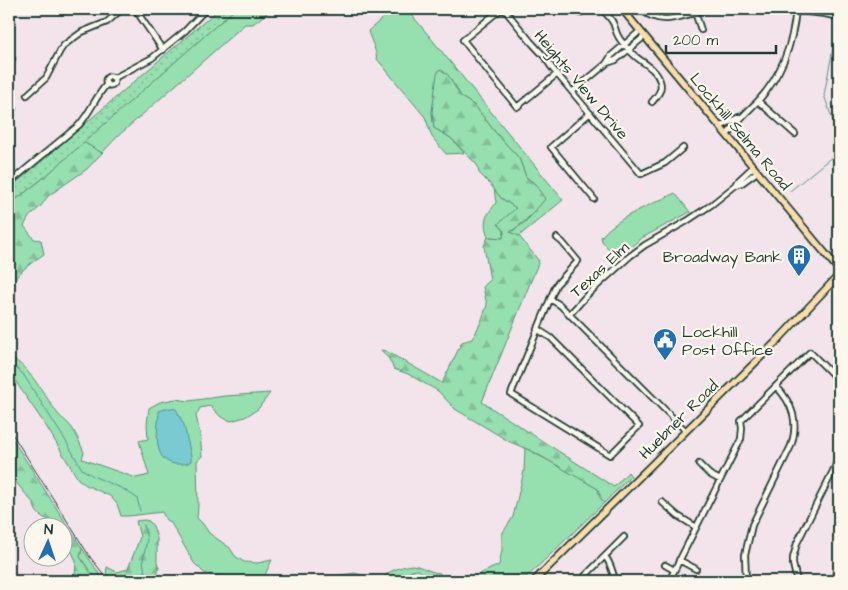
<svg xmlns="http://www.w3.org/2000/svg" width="848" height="590" viewBox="0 0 848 590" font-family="'Architects Daughter',sans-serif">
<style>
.grass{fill:#96dfaf;stroke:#5a8e72}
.forest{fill:url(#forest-firs);stroke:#5a8e72}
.park{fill:url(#park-dots);stroke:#5a8e72}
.water{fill:#79cad1;stroke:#559292}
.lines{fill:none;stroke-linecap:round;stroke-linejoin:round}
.stream{stroke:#559292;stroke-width:1}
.minor-casing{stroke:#1f3d34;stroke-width:8}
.major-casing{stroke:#1f3d34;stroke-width:9}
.minor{stroke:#fbf7ec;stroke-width:4.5}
.major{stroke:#faddab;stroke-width:5.5}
.rail{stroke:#1f3d34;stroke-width:1}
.labels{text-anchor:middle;stroke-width:4.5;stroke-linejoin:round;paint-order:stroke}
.street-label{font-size:16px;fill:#1f3d34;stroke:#fbf7ec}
.poi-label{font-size:16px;fill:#1f3d34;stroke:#fbf7ec;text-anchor:end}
</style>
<defs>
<pattern id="forest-firs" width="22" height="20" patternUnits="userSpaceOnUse" patternTransform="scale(1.25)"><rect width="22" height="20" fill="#96dfaf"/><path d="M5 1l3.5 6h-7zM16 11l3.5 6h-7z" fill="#81c097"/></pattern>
<pattern id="park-dots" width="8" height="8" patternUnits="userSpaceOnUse" patternTransform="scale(1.25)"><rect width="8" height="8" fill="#96dfaf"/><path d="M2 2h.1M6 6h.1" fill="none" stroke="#81c097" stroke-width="1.8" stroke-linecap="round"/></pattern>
</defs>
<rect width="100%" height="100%" fill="#f2e4ea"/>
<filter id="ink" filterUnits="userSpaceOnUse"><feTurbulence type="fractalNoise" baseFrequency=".02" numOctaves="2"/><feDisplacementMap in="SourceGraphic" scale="10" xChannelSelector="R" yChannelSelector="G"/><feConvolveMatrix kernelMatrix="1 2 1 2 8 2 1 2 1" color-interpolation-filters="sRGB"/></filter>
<g filter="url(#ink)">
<path class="grass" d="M235,9H272L253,24H245L118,136L102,153L83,142Z
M376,9H407L563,200L519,236L510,233L524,223L536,211L535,184L526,177L519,158L495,132L475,106L461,97L455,85L435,93L432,112L434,128L451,138L464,153L446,154L432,137L425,117L377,59C376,49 371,41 368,31L383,18Z
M494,188L501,198L516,208L504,231L503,238L488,237C482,220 486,216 496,203Z
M675,193L690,212L640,239L617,259L602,241L601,237C618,216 651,205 675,193Z
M11,358C28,365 47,399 58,414C62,419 68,422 72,428C77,435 80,444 84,452L82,459L136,478L149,475L139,441L148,439L147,424L149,408L160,402L175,399L189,401L225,396L270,393L258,409L245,417L231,421L221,417L210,406L200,408L196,416L200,434L202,456L197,461L198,506L197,518L203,524L209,533L230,548L235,556L244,562L258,563L272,560L262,581H228L226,578L204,573L194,563L171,523L166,520L162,512L129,516H121L117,504L110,496L86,485L78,479L46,426L20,388L11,374L9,367V359Z
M525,448L566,470L598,489L600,497L604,503L527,577L513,576L509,581H455L459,579L473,577L499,565L502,550V534L513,517L524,471Z
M82,548L102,578L96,580L80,557Z
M412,565C423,566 428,572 440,573V579L434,581L418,570L412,571L397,581H379C388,571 399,567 412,565Z
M355,573L362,575L369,581H315L329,577Z"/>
<path class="forest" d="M440,69L448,75L461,97L475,106L495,132L519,158L526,177L535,184L545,199C534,213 525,222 510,232L519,236L539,261L482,402L614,487L628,472L631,476L604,503L600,497L598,489L532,451L510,442L455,409L438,391L408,374L394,369L389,359L381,350L386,351L442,383L462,342L472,339L481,322L487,305L483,287L490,280L484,246L488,237L503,238L504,231L498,224L516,208L501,198L490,184L479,173L477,165L451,138L434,128L432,112L437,74Z
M83,142L102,153L87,169L48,196L41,206L29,217L24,226L34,239L41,240L44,254C29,264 19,272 9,287V205L47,175Z
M9,434L82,548L80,557L96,580L102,578L105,581H72L75,577L76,561L72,552L63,538L62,528L55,527L50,520C42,518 35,513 34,504L9,474Z
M144,520L149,521L153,526L157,538V562L159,568L156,578L157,581H111L106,575L107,567L117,572L128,569L140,537L136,521Z"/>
<path class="park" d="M219,9H235L47,175L9,205V189Z"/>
<path class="water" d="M169,408L176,409L184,425L191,456V461C186,465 181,464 175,464C151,460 158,429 159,411Z"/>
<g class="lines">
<path class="stream" d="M838,22L824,95L839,138
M790,191L839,151
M10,363L23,374L67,443L82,469L93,476L123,489L137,498L140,511
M144,525L147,540L143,560L146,581
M117,581H122"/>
<g class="minor-casing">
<path id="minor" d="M135,9L163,50
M501,9L463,40L517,107L557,74
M504,9L531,42L544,56L552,68L641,174L665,163L683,148
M602,9C605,13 609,16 612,21C615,25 615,31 618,36C621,42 628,49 633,54C642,63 656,68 660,81C663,90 657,96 652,102
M641,9C660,28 685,15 707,9
M782,9L825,14L839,17
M695,12L701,30
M580,13L585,9
M9,57L12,59
M607,63L616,60L645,36
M105.5 81a4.5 4.5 0 1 1 9 0a4.5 4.5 0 1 1-9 0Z
M114,78L152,58L185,31L206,9
M572,92L606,64L611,56L640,31
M27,95L46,78L60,51L64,45L82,32L107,22L122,9
M758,101L795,134
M9,112L13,108
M590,113L551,147L594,199
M720,127L739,117
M727,135C736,122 747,112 758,101C782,75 793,43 796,9
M9,183L79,125C90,113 96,96 107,84
M736,185L739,180L753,167
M550,299L560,305L686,431
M569,315L588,294L630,256L645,245L687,221L711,205L736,185L742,183L757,172
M537,329L551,338L639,426L610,455L511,394L556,285L578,261L562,242L557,238
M699,464L709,474L720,480
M662,502L678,516L696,527
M605,556C611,564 613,572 615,581
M679,560L696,569
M665,565L674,570
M580,581L624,537
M669,581L741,439L742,428L741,421L810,352L839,381
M746,581L745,555L752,525L791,446C799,422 793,404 776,386
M797,581L793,564V558L797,543L835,467L839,455
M833,581L839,566"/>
</g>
<g class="major-casing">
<path id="major" d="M622,9L839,270
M534,581L778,340L839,275"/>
</g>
<use href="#minor" class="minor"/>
<use href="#major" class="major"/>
<path class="rail" d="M9,429L90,557L109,581"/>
</g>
</g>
<defs>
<g id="building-pin" transform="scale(1.25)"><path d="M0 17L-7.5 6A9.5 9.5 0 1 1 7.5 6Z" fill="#1f6fb2" stroke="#fbf7ec"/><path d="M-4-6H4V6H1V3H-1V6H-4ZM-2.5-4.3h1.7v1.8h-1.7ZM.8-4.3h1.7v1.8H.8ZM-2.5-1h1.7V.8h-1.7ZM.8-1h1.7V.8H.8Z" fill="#fff"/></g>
<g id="civic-pin" transform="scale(1.25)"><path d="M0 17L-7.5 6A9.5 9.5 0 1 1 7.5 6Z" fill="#1f6fb2" stroke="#fbf7ec"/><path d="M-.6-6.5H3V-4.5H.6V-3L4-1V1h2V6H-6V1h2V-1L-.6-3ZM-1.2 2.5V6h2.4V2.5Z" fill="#fff"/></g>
</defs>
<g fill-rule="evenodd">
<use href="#building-pin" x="799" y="256"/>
<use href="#civic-pin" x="665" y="340"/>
</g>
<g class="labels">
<g class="street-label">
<text transform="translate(582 84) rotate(50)" y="6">Heights View Drive</text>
<text transform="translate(741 131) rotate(50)" y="6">Lockhill Selma Road</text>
<text transform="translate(599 269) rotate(-43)" y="6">Texas Elm</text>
<text transform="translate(678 419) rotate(-45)" y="6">Huebner Road</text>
</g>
<g class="poi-label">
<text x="782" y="262">Broadway Bank</text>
<text x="682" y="337" text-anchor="start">Lockhill<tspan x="682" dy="18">Post Office</tspan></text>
</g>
</g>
<rect width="848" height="590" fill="none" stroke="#fbf7ec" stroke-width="30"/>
<rect x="15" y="15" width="818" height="560" fill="none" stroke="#1f3d34" stroke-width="2" filter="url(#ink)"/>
<g transform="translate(48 542) rotate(3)"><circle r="24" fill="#fbf7ec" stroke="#a3ada2"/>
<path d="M0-4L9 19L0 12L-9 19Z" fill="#1f6fb2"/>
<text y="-8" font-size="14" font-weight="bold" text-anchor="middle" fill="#1f3d34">N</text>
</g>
<path d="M666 45v8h110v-8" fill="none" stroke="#1f3d34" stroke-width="2.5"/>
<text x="673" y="45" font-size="15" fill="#1f3d34" stroke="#fbf7ec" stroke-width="4" paint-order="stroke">200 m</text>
</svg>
